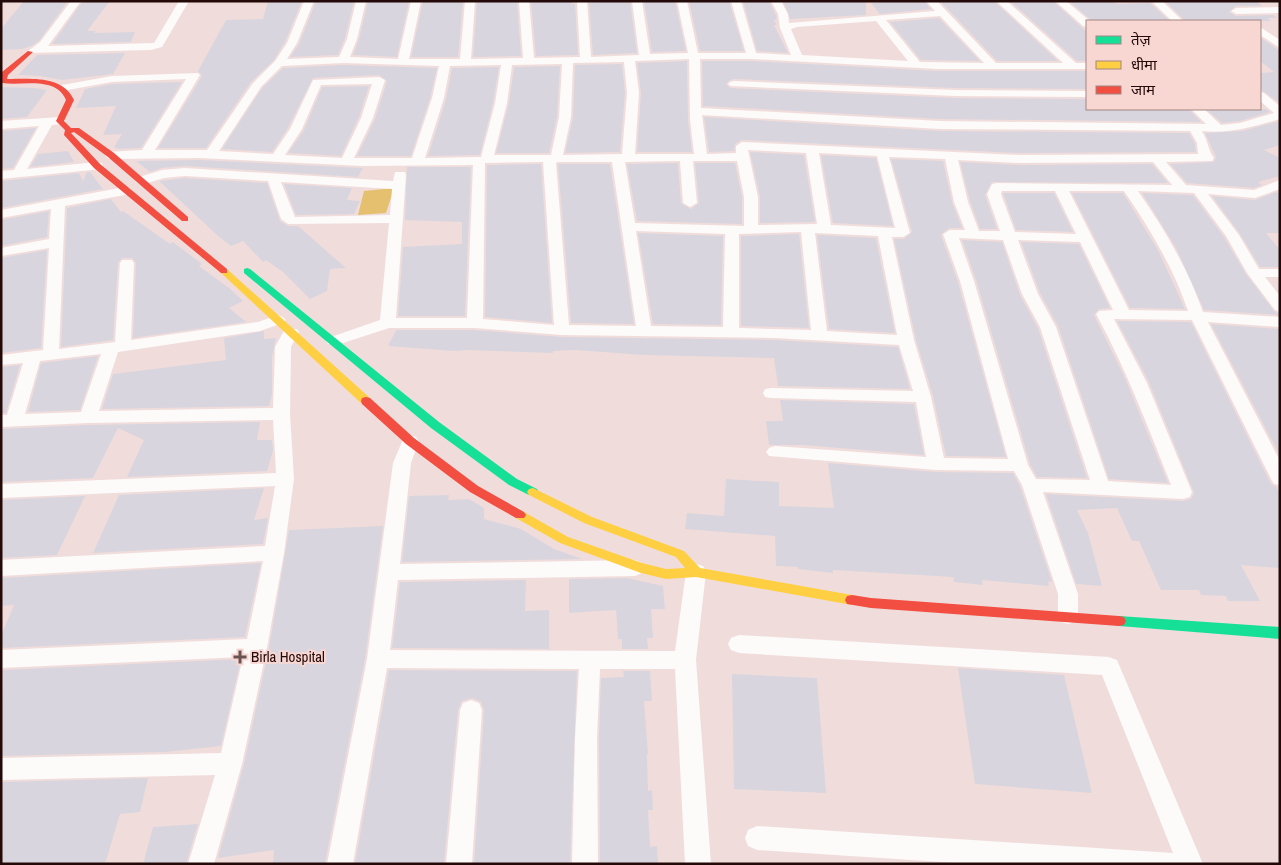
<svg xmlns="http://www.w3.org/2000/svg" width="1281" height="865" viewBox="0 0 1281 865" font-family="'Archivo Narrow','Noto Sans Devanagari',sans-serif">
<style>
.green{fill:#e4c06f}
.building{fill:#d9d5de}
.lines{fill:none;stroke-linecap:round;stroke-linejoin:round}
.street{fill:#fdfafa;fill-rule:evenodd}
.fast{fill:#16e098;fill-rule:evenodd}
.slow{fill:#ffcf43;fill-rule:evenodd}
.jam{fill:#f24e42;fill-rule:evenodd}
.poi-dot{fill:#6b5351;stroke:#f8d7d3;stroke-width:2}
.labels{text-anchor:middle;stroke-width:4;stroke-linejoin:round;paint-order:stroke}
.near-poi-label{font-size:15px;fill:#230907;stroke:#f8d7d3;text-anchor:start}
</style>
<rect width="100%" height="100%" fill="#f0dddb"/>
<path class="green" d="M394,188L386,213L358,215L364,191Z"/>
<path class="building" d="M24,1H68L39,41L31,46L22,49L1,50V29Z
M83,1H110L87,31H96L94,33L135,32L131,42L52,44Z
M268,1H302L285,42L274,60L251,82L206,148H158L202,76L198,71L226,20L263,19Z
M316,1H354L345,38L338,55L290,57L299,44Z
M368,1H409L397,57L353,55L359,39Z
M423,1H463L458,57H411Z
M477,1H517L521,56L473,57Z
M531,1H572V4H575L578,55L536,56Z
M609,1H630L637,53L593,55L589,3Z
M644,1H675L686,51L652,52Z
M689,1H729L744,51H700Z
M743,1H769L776,15L777,19L774,20L777,25H774L788,53L757,51Z
M783,1H866V15L790,19Z
M894,1H924L931,9L880,14L871,3Z
M940,1H994L1058,61H997Z
M1010,1H1053L1087,32V61H1077Z
M1069,1H1112L1117,4L1150,3L1170,21H1092Z
M1256,1L1262,6H1236L1229,12L1236,16L1273,15L1277,18H1268L1271,21H1185L1166,2Z
M939,18L980,61L921,60L890,22Z
M1260,37L1280,51V103L1260,89V73L1274,72L1260,61Z
M125,53L113,74L62,80L40,76L18,75L37,55Z
M687,61L688,120L692,152H637L641,93L637,63Z
M702,61H752L938,71H1087V89L955,88L734,79L729,81L726,84L730,88L955,98L1087,99V109H1117L1118,110L1189,109L1201,122L940,119L703,106Z
M622,64L625,93L620,152L565,153L573,117L575,65Z
M343,65L437,68L430,98L411,156H357L375,119L387,81L379,75L313,78L288,128L272,152L222,149L262,88L283,68Z
M560,66L557,117L549,153H496L509,103L514,67Z
M499,67L493,103L480,155L428,156L446,99L452,68Z
M182,82L141,148L118,149L114,147L122,134L103,135L116,106L76,108L85,89L112,84Z
M369,86L359,117L341,156L288,153L304,130L322,87Z
M1,87L35,88L47,90L27,117L1,119Z
M1206,109H1266L1270,112L1240,121L1222,123Z
M704,117L940,131L1189,133L1195,144L1196,152L1020,153L742,140L735,144L734,151L709,152Z
M1280,121V145L1264,150L1280,158V176L1258,182L1262,185L1254,188L1187,183L1170,164L1214,162L1216,157L1205,133L1242,131Z
M36,128L13,168L1,169V131Z
M68,151L74,162L30,167L38,154Z
M750,152L804,155L815,222L760,223V197Z
M821,155L876,158L893,226L833,223Z
M891,159L943,161L952,202L962,228H949L941,235L958,282L1006,457L946,456L933,396L916,340L894,239H904L912,232Z
M199,160L363,168L358,177L185,166L162,168L150,172L136,161Z
M960,162L1020,165L1152,164L1168,183L992,182L985,195L997,229H980L970,201Z
M678,163L681,203L691,209L699,203L695,163H735L742,197V224L637,221L627,164Z
M541,164L552,323L485,317L487,165Z
M558,164H610L634,324L571,323Z
M407,167H471L465,316H398L403,247L462,244V222L405,220Z
M87,172H90L103,189L1,208V181L79,173L83,181Z
M185,178L267,183L280,221L288,226H298L346,268L330,269L327,291L310,299L283,272L266,260L263,262L243,241L231,246L218,236L159,181Z
M284,184L352,188L347,200L360,201L354,214L296,215Z
M1276,192L1280,194V233H1266L1280,250V267H1260L1240,234L1212,196L1255,200Z
M1003,193H1054L1073,232L1016,230Z
M1072,193H1123L1158,250L1185,309L1130,308Z
M1142,193L1193,195L1224,237L1246,274L1274,311L1280,315L1204,310L1176,248Z
M111,199L121,212L123,211L170,244L173,242L202,264L199,266L229,288L243,301L229,308L246,322L133,338L136,263L132,258H122L118,263L113,340L61,347L67,208Z
M49,211L47,237L1,246V220Z
M638,233L723,236L721,325L653,324Z
M799,234L809,328L741,326V236Z
M817,235L876,238L895,333L829,329Z
M962,240L1002,242L1020,295L1038,328L1087,478L1037,477L1030,464L976,280Z
M1021,242L1079,244L1110,308L1099,309L1094,315L1125,378L1168,483L1109,479L1058,326L1040,293Z
M47,250L41,348L1,353V258Z
M1117,321L1191,322L1269,480L1272,485L1276,486L1280,494V568L1241,565L1260,601H1228L1226,596L1201,595L1199,590H1161L1139,541H1132L1117,508L1077,510L1088,533L1102,586L1076,584L1046,494L1183,501L1191,499L1194,493L1149,382Z
M1211,324L1280,329V456Z
M396,330H475L562,337L775,340L898,347L910,389L778,386L774,358L644,355L575,350L553,351V353L468,350L454,351L388,346Z
M264,331V339L276,338L272,357V394L269,406L102,409L113,374L226,360L224,338Z
M98,356L80,410L28,412L41,363Z
M20,365L6,413H1V367Z
M780,400L914,404L924,455L803,445H769L766,421H783Z
M260,422L257,440H272L273,451L267,471L127,477L144,440L118,428L93,478L1,482V429L88,425Z
M828,463L936,472L1013,473L1020,486L1052,582L1048,581L1049,586L982,580L983,585L954,582L953,577L833,570V573L798,569V567L776,566L775,536L685,529L687,513L724,516L726,479L779,482V506L834,508Z
M264,488L254,520L268,518L263,544L93,553L119,495Z
M449,495L448,500L469,499L484,508V519L521,529L554,549L582,559L402,562L409,496Z
M85,496L57,555L1,558V500Z
M383,526L365,659L325,863L273,864L274,850L218,858L244,764L269,648L289,530Z
M261,563L245,637L1,648V636L14,605L1,606V578Z
M627,578L663,586L665,609H651L653,638H647L648,649H622V639H618L616,610L569,613V579Z
M526,580L525,611L549,610V649L392,648L400,582Z
M241,659L221,746L165,752L1,756L3,670Z
M958,668L1064,675L1092,793L975,784Z
M389,670L577,671L570,864H474L484,710L481,702L472,698L462,701L458,710L444,864H355Z
M623,671H650L652,701H644L648,754H647L648,791L652,790L653,810H648L650,847L657,846L658,864H600L599,738L601,678L624,677Z
M732,674L817,678L826,793L734,789Z
M148,778L140,812L120,814L105,864H1L2,782Z
M198,824L186,864H143L153,827Z"/>
<g class="lines">
<path class="street" d="M71,1H81L48,46L154,43L179,1H189L162,47L151,50L29,53L28,51L40,42Z
M304,1H314L297,43L287,59L339,57L347,39L356,1H366L357,39L350,57L398,59L411,1H421L409,59H460L465,1H475L471,59L523,58L519,1H529L534,58L580,57L577,1H587L591,57L639,55L632,1H642L650,54L688,53L677,1H687L698,53H746L731,1H741L756,53L791,55L780,28L778,14L771,1H781L788,14L789,23L935,11L926,1H937L996,63H1063L996,1H1007L1076,63H1087V69H938L752,59H700L701,108L940,121L1206,124L1191,109H1204L1221,125L1240,123L1274,113L1260,101V92L1264,93L1280,106V119C1253,127 1230,134 1202,131C1208,141 1208,150 1214,158L1212,161L1166,162L1186,185L1254,190L1280,180V189L1255,198L1208,194L1239,235L1259,269H1280V277H1265L1280,296V312L1275,310L1247,273L1226,236L1194,193L1138,191C1165,230 1187,267 1203,312L1280,317V327L1208,322L1280,461V485L1274,484L1271,479L1192,320L1114,319L1147,383L1192,492L1190,497L1183,499L1043,492L1078,594V616L1075,622L1068,624L1061,622L1058,616V594L1022,485L1014,471L936,470L769,456L766,452L769,448L775,446L926,457L916,402L771,398L765,397L763,393L765,389L771,388L913,391L899,345L775,338L562,335L475,328H389L340,344H328L326,341L328,338L380,320L389,223L288,224L281,219L268,181L185,176L164,178L141,185L135,181L136,178L162,170L185,168L393,181L395,172H405L406,175L396,318H467L473,165L363,166L199,158L111,159L107,158L105,155L107,152L142,150L186,79L112,82L62,91L56,88L62,85L112,76L198,73L200,75L155,150H207L253,83L275,61L287,43ZM940,16L984,63L920,62L886,20ZM876,21L908,61L802,55L791,29L797,27ZM689,59L690,120L694,154H635L639,93L635,61ZM624,62L627,93L622,154L563,155L571,117L573,63ZM343,63L439,66L432,98L412,158H354L373,118L385,80L379,77L313,80L290,129L273,154L219,151L261,87L282,66ZM562,64L559,117L551,155H494L507,103L512,65ZM501,65L495,103L481,157L425,158L444,98L450,66ZM372,84L361,118L342,158L285,155L302,129L321,85ZM702,115L940,129L1190,131L1197,143L1198,154L1020,155L742,142L736,146V153L707,154ZM748,150L806,153L817,224L758,225V197ZM819,153L877,156L895,228L831,225ZM889,157L945,159L954,202L965,230H950L943,234L960,281L1008,459L944,458L931,397L914,340L892,237H903L910,233ZM958,160L1020,163L1153,162L1172,185L997,183L992,184L987,194L1000,231H979L968,202ZM680,161L683,203L690,207L697,203L693,161H737L744,197V226L635,223L625,162ZM543,162L554,325L483,319L485,163ZM558,162H612L636,326L569,325L556,163ZM281,182L392,189L390,215L295,217ZM1002,191H1055L1076,234L1015,232L1001,194ZM1069,191H1124C1150,229 1173,267 1188,311L1129,310ZM636,231L725,234L723,327L651,326ZM801,232L811,330L739,328V234ZM815,233L878,236L897,335L827,331ZM959,238L1003,240L1022,294L1040,327L1090,480L1036,479L1028,465L974,281ZM1018,240L1080,242L1113,310L1099,311L1096,314C1126,369 1148,427 1171,485L1108,481L1056,327L1038,294Z
M1055,1H1066L1090,21H1087V27L1083,26Z
M1151,1H1162L1183,21H1172Z
M1280,7V13L1236,14L1231,11L1236,8Z
M1260,27L1280,40V48L1260,35Z
M734,81L955,90L1087,91V97L955,96L730,86L728,84L730,82Z
M60,117L66,121L64,124L52,125L27,169L97,162L102,163L103,166L102,169L1,179V171L14,170L39,126L1,129V121Z
M125,187L130,188L132,191L130,194L65,206L59,349L115,342L120,263L122,260H132L134,263L131,340L258,322L278,315L283,317L286,320L283,323L260,331L118,352L99,411L273,408L275,347L285,329H297L299,332L291,347L290,414L294,479L284,553L267,648L242,764L214,864H188L215,775L1,780V758L221,753L243,657L1,668V650L247,639L263,561L1,576V560L265,546L275,486L1,498V484L276,473L273,420L88,423L1,427V415H7L23,363L1,365V355L43,350L49,248L1,256V248L49,239L51,209L1,218V210ZM101,354L81,412L25,414L40,361Z
M410,435L416,437L419,441L411,463L400,564L635,560L642,563L645,568L642,573L635,576L398,580L390,650L675,651L686,572L689,566L696,564L703,566L706,572L696,660L711,864H685L675,669H600L597,738L598,864H572L575,738L579,669L387,668L353,864H327L367,659L393,463L404,437Z
M739,635L1109,657L1117,660L1203,864H973L757,850L748,846L745,838L748,830L757,826L1173,853L1102,675L739,653L731,650L728,644L731,638Z
M471,700L479,703L482,710L472,864H446L460,710L463,703Z"/>
<path class="fast" d="M247,268L250,269L439,422L517,479L537,489L539,492L537,495H529L509,485L431,428L244,273V269Z
M1119,616L1280,627V639L1119,626L1114,625L1112,621L1114,617Z"/>
<path class="slow" d="M224,268L227,269L370,398L371,401L370,404H362L221,273V269Z
M533,488L592,517L684,551L700,568L852,595L857,596L859,600L857,604L852,605L696,577L666,579L641,573L560,543L516,518L514,515L516,512H524L568,537L642,563L666,569L685,568L676,557L584,523L529,495L527,492L529,489Z"/>
<path class="jam" d="M28,51L33,52L8,75L7,79C30,79 63,75 74,100L64,121L71,128H79L114,153L188,217V221H182L108,157L74,132L71,133L100,164L227,269V273H221L94,168L64,135L65,130L56,121L66,100C56,76 23,86 2,83V72Z
M366,397L370,398L414,438L478,486L524,512L526,515L524,518H516L470,492L406,444L362,404L361,401L362,398Z
M852,595L871,598L1119,616L1124,617L1126,621L1124,625L1119,626L871,608L847,604L845,600L847,596Z"/>
</g>
<path class="poi-dot" d="M237.5 649.5h5v5h5v5h-5v5h-5v-5h-5v-5h5z"/>
<g class="labels">
<g class="near-poi-label">
<text x="251" y="662">Birla Hospital</text>
</g>
</g>
<rect width="1281" height="865" fill="none" stroke="#230907" stroke-width="5"/>
<rect x="1086" y="20" width="175" height="90" fill="#f8d7d3" stroke="#a38581"/>
<rect x="1096" y="36" width="25" height="8" fill="#16e098" stroke="#a38581"/>
<text x="1131" y="45" font-size="15" fill="#230907">तेज़</text>
<rect x="1096" y="61" width="25" height="8" fill="#ffcf43" stroke="#a38581"/>
<text x="1131" y="70" font-size="15" fill="#230907">धीमा</text>
<rect x="1096" y="86" width="25" height="8" fill="#f24e42" stroke="#a38581"/>
<text x="1131" y="95" font-size="15" fill="#230907">जाम</text>
</svg>
